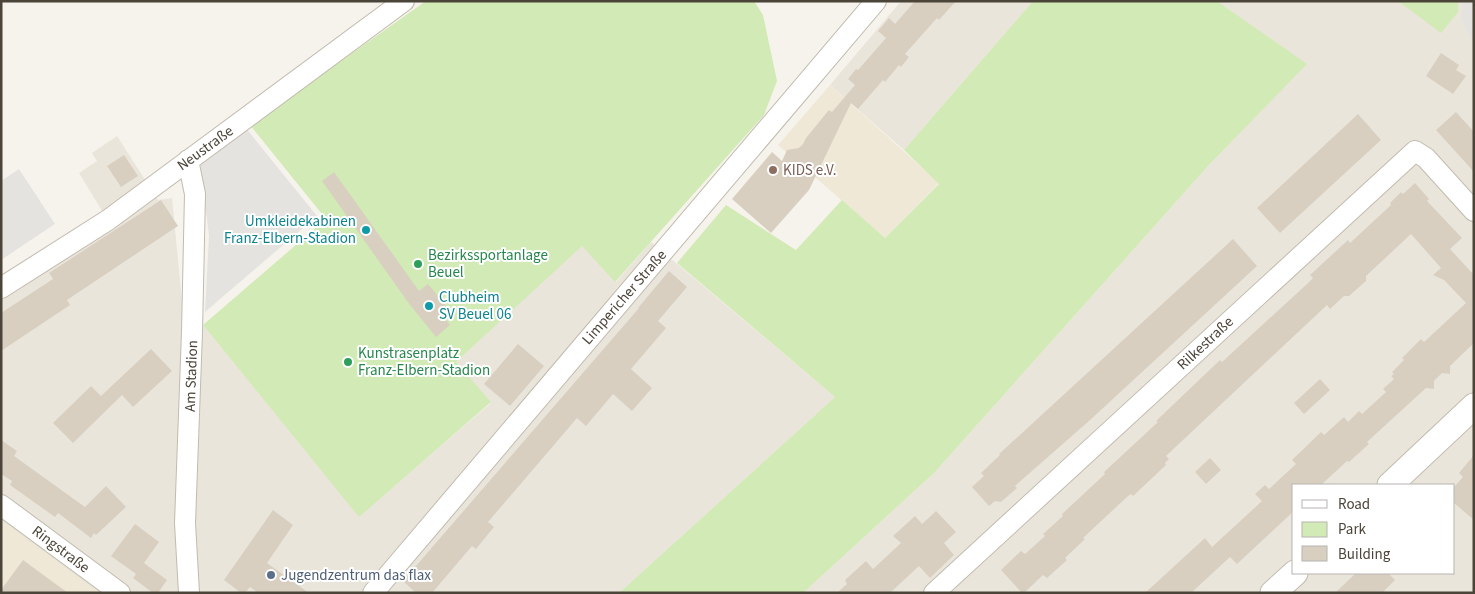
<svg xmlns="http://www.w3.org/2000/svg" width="1475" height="594" viewBox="0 0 1475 594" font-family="'Source Sans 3',sans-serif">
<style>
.residential{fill:#eae5da;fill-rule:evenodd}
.education{fill:#efe8d6}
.green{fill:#d2eab5}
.parking{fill:#e5e3e0}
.building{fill:#d8cfc1}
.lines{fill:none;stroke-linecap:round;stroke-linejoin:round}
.minor-casing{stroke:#c2bbae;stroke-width:22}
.tertiary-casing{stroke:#c2bbae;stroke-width:27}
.minor{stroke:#fff;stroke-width:20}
.tertiary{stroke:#fff;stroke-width:25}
.education-dot{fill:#8d6e63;stroke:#fff;stroke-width:2}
.culture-dot{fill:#0f9aa8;stroke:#fff;stroke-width:2}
.leisure-dot{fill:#2e9e5b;stroke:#fff;stroke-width:2}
.service-dot{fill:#5c6f8a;stroke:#fff;stroke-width:2}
.labels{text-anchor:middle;stroke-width:4;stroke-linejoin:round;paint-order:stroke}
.street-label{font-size:15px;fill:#4b4439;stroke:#fff}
.education-label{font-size:15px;fill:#785e54;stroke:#fff;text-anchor:start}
.culture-label{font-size:15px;fill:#0d838f;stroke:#fff;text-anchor:end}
.leisure-label{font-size:15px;fill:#27864d;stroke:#fff;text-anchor:start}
.service-label{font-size:15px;fill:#4e5e75;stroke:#fff;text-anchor:start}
</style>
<rect width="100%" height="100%" fill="#f6f3ec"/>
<path class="residential" d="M901,1H1033L904,150L830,85Z
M1217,1H1474V593H803L934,473L1208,166L1306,64ZM1294,485H1454V573H1294Z
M117,136L158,200L172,198L183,311L203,325L359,516L491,403L456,362L582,245L616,282L651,242L835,397L619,593H1V290L110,224L79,173L97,161L92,153Z"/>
<path class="education" d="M830,85L939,183L885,238L778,145Z
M1,520L99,593H1Z"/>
<path class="green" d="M426,1H754L763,15L777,81L764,115L615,282L582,246L456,362L491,402L359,517L203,325L326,219L250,125Z
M1033,1H1217L1307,64L1208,166L934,473L803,593H619L835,397L677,263L726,205L796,250L842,200L885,238L939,184L904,150Z
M1398,1H1458V12L1441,33Z"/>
<path class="parking" d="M1463,1H1474V39H1471L1461,19Z
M245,127L317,216L205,312L209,236L200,162Z
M19,169L55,224L1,260V181Z"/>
<path class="building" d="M915,1H956L939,20L937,18L905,54L909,57L901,67L899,65L885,82L883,80L858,109L851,103L809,190L771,233L732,199L772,152L782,161L787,150L799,148L803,144L806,138L829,110L832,112L855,85L848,79L856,69L858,70L886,38L878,31L889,18L895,24Z
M1441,53L1459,65L1456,70L1466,76L1453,94L1426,76Z
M1456,112L1474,132V172L1436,130Z
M1358,114L1381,140L1280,233L1257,208Z
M124,155L138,176L121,187L107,166Z
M334,172L419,291L428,284L451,312L444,317L450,325L436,337L410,305L322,181Z
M1415,183L1429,199L1427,201L1462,238L1450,249L1474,275V343L1450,366V374L1442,373L1434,381V389L1426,388L1367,442L1369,444L1349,462L1347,461L1321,485H1294V511L1237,564L1230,557L1191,593H1145L1205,538L1212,547L1262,501L1255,494L1265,485L1269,489L1296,464L1292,460L1321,432L1324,435L1344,417L1348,422L1359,411L1362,414L1386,392L1383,389L1394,379L1391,376L1394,374L1392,372L1404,360L1402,358L1421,339L1424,342L1466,303L1444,280L1433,275L1441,268L1411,234L1366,276V281L1349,296H1344L1330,309L1327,305L1166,456L1169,459L1165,463L1166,465L1133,496L1131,494L1127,497L1083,538L1085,539L1065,558L1067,560L1047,578L1043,575L1024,593H1022L1001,570L1021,551L1025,554L1045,536L1043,534L1063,516L1062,514L1105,474L1104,472L1158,422L1156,421L1220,360L1222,362L1307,284L1313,278L1310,275L1348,240L1350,243L1391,205L1390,203L1401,192L1403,194Z
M161,200L178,226L67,300L70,305L1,351V313L53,279L49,273Z
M1233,239L1257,266L1089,421L1015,486L1017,488L1001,502L995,501L989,506L972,487L984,476L981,473L1000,455L999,454Z
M669,271L687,287L658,321L666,328L631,369L652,388L632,411L613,394L586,426L577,418L488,522L494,527L476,549L472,546L432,593H416L403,581L639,308H638Z
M518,344L544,366L510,406L484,384Z
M151,349L172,371L133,407L122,395L73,443L53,423L91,386L101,396Z
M1320,379L1330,390L1304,414L1294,403Z
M1,440L17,451L14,456L85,507L106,486L126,507L96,535L94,533L91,538L58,513L55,517L10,485L12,481L1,474Z
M1474,455V520L1454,503V487L1463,477L1459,473Z
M1210,458L1221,470L1206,484L1195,472Z
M273,510L293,525L267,563L309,593H258L250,587L245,593H241L224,580Z
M936,511L956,532L944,543L954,555L930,578L919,566L890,593H837L847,584L845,580L866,561L873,569L901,543L893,536L915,516L922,524Z
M135,524L159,542L144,563L167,580L158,593H153L133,578L136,574L111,556Z
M23,560L68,593H1V590Z
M1356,573H1388L1395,580L1382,593H1335Z"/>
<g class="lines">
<g class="minor-casing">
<path id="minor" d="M188,160L195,194L192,332L185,523L189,593
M1,288L108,220L404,1
M1,505L120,593
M373,593L876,1
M934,593L1415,151L1426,158L1474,211"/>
</g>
<g class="tertiary-casing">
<path id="tertiary" d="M1390,485L1474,406
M1273,593L1295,573"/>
</g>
<use href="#minor" class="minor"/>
<use href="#tertiary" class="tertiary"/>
</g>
<circle class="education-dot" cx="773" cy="170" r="5"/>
<g class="culture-dot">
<circle cx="366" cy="230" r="5"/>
<circle cx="429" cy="306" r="5"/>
</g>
<g class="leisure-dot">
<circle cx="418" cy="264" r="5"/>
<circle cx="348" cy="362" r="5"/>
</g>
<circle class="service-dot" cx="271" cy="575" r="5"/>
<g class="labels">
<g class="street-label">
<text transform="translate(205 148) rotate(-36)" y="5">Neustraße</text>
<text transform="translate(624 297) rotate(-49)" y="5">Limpericher Straße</text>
<text transform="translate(1205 343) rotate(-43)" y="5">Rilkestraße</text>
<text transform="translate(191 376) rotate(-88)" y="5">Am Stadion</text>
<text transform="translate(61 549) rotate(37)" y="5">Ringstraße</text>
</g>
<g class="education-label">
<text x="783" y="175">KIDS e.V.</text>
</g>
<g class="culture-label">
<text x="356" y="226">Umkleidekabinen<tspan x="356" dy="17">Franz-Elbern-Stadion</tspan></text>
<text x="439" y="302" text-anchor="start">Clubheim<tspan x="439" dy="17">SV Beuel 06</tspan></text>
</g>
<g class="leisure-label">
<text x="428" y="260">Bezirkssportanlage<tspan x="428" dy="17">Beuel</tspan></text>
<text x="358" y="358">Kunstrasenplatz<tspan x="358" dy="17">Franz-Elbern-Stadion</tspan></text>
</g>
<g class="service-label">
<text x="281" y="580">Jugendzentrum das flax</text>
</g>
</g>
<rect width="1475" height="594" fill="none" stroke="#4b4439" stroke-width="5"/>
<rect x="1292" y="484" width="162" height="90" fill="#ffffff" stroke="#b7b4b0"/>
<rect x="1302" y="500" width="25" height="8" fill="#ffffff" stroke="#b7b4b0"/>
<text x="1338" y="509" font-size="15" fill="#4b4439">Road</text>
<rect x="1302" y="522" width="25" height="15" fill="#d2eab5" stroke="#b7b4b0"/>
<text x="1338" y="534" font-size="15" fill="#4b4439">Park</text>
<rect x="1302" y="546" width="25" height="15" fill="#d8cfc1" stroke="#b7b4b0"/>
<text x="1338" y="559" font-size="15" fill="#4b4439">Building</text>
</svg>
